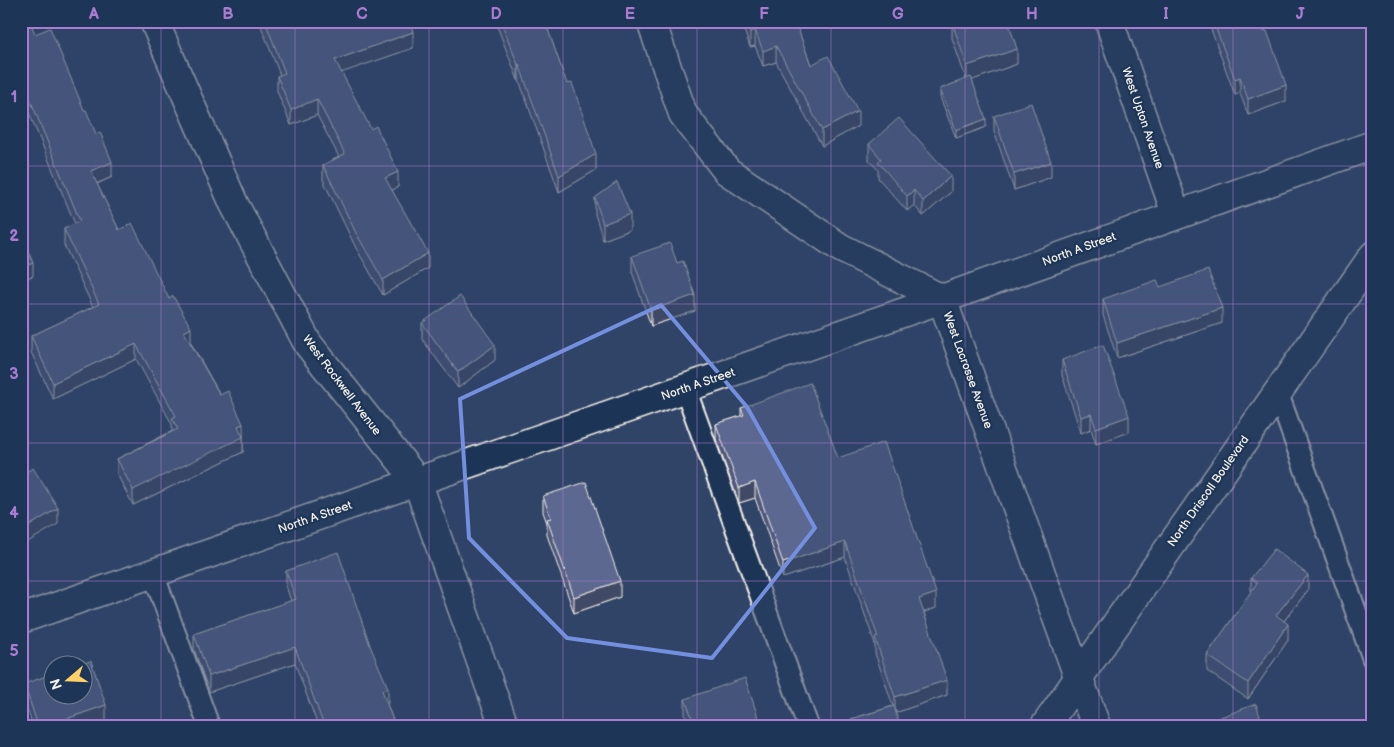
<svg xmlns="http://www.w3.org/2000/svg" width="1394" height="747" viewBox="0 0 1394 747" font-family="'Balsamiq Sans',sans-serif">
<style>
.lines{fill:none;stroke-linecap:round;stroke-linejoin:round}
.lane-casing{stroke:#f4f1e8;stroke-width:24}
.street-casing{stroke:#f4f1e8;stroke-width:31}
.secondary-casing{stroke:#f4f1e8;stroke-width:31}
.lane{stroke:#1d3557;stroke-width:20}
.street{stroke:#1d3557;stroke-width:28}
.secondary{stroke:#1d3557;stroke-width:28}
.wall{fill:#50597c;stroke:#f4f1e8}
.shaded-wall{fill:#414965;stroke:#f4f1e8}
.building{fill:#5d6890;stroke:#f4f1e8}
.marked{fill:none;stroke:#738fde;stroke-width:4;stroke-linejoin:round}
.grid{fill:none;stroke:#ab7bcf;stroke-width:1;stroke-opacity:0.55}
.labels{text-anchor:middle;stroke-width:4.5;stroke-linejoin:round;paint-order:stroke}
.street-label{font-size:12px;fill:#f4f1e8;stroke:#1d3557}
.neatline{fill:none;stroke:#ab7bcf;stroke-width:2}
.grid-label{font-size:16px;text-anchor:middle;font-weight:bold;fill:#ab7bcf}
</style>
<rect width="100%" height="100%" fill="#304468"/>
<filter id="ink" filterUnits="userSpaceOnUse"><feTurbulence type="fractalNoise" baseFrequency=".02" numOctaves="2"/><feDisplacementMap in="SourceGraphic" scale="10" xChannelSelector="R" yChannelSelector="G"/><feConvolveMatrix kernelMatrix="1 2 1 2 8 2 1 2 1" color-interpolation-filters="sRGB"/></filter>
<g filter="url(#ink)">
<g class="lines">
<g class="lane-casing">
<path id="lane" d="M685,388L808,726
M1277,391L1373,659
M153,573L209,726"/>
</g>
<g class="street-casing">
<path id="street" d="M154,21L234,204L308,344L417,481L504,726
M651,21L683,114L727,171L841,248L942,299L1096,726
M1109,21L1176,214"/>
</g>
<g class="secondary-casing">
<path id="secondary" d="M21,619L942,299L1373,145
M1045,726L1373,256"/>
</g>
<use href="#lane" class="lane"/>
<use href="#street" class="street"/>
<use href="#secondary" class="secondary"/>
</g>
<path class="wall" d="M21,21L35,34L84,110L112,177L97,184L119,230L169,299L191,343L243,435V452L133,505L117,474V459L172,431V424L136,359L53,399L31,352V336L93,307L64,245V229L75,224L25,103L21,104Z
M259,21H410L413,48L341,72L398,187L392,190L428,268L383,295L356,248L323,180V165L339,157L317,115L291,125L277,91V76L280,75Z
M495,21H545L596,170L559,192L519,80H518Z
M741,21H795L811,65L858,126L822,146L776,62L763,66L755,46L750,47Z
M1208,21H1260L1286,101L1248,115L1240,93L1235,95Z
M952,22L1017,64L972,80L986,127L956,138L940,97V89L966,79L952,38Z
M994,116L1051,177L1014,190L994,131Z
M869,144L951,192L923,216L914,205L907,211L878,178V170L869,160Z
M595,198L630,230L603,240L595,214Z
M632,256L677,263L695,311L651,326L632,272Z
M1160,287L1222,323L1117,358L1103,315V299Z
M422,323L495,360L458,388L422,339Z
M1062,360L1129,432L1096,444L1091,429L1081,433L1062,375Z
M741,408L838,458L936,608L924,612L947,695L895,713L900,726H851V719L893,706L875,653V644L845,557L783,578L755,498L739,503L716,439V424L741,416Z
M543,496L620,597L574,613L547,535V523L543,512Z
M286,571L388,703L387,704L395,726H318L295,663L209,692L194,649V634L291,601L286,586Z
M1251,578L1308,590L1284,621L1288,640L1248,699L1207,671V655L1251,592Z
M24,684L106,721L92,726H33L24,699Z
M685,699L758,726H689L685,715Z"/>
<path class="shaded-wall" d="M755,30V46L750,47V32Z
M413,32V48L335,75V60Z
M776,46V62L763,66V51Z
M1017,49V64L967,82V66Z
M519,64V80H518V65Z
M1240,77V93L1235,95V79Z
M1286,85V101L1248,115V99Z
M25,87V103L21,104V89Z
M317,99V115L291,125V110Z
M858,111V126L822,146V130Z
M986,119V127L956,138V130Z
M596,154V170L559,192V176Z
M112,162V177L91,186V171Z
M1051,162V177L1014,190V174Z
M398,172V187L385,194V178Z
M951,176V192L923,216V201Z
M914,190V205L907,211V196Z
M630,214V230L603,240V224Z
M428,253V268L383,295V280Z
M33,263V276L21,280V268Z
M695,295V311L651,326V310Z
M1222,308V323L1117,358V343Z
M191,328V343L184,347V332Z
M136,344V359L53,399V383Z
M495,345V360L458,388V372Z
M1091,414V429L1081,433V417Z
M1129,416V432L1096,444V428Z
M243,424V452L133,505V490L238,426Z
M755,482V498L739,503V488Z
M58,508V524L21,546V531Z
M845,542V557L783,578V563Z
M1308,575V590L1276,631V615Z
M620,581V597L574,613V597Z
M936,593V608L919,614V599Z
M1288,624V640L1248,699V683Z
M295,647V663L209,692V676Z
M947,680V695L895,713V697Z
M388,688V703L382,705V690Z
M106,705V721L92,726H46Z
M758,717V726H735Z"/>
<path class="building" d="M21,21H30L35,34L50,28L84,110H86L96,134L100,132L112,162L91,171L119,230L132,223L169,299L173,296L191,328L184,332L220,395L228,391L243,424L238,426L243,437L133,490L117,459L178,429L172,418L176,416L136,344L53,383L31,336L99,304L64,229L80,221L25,87L21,89Z
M265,21H410L413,32L335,60L371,129L376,126L398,172L385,178L428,253L383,280L356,233L323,165L345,154L317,99L291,110L277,76L285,73Z
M501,21H545L567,84L572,83L596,154L559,176L519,64L518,65Z
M746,21H795L811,65L828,56L858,111L822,130L776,46L763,51L755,30L750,32Z
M954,21H1008L1017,49L967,66L952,22Z
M1213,21H1260L1264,32L1267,31L1286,85L1248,99L1240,77L1235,79Z
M971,77L986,119L956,130L940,89Z
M1031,103L1051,162L1014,174L994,116Z
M899,118L951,176L923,201L914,190L907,196L878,162L881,159L869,144Z
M617,182L630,214L603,224L595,198Z
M21,233L33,263L21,268Z
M670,243L677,263L683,261L695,295L651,310L632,256Z
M1208,270L1222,308L1117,343L1103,299L1157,280L1160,287Z
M460,296L495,345L458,372L422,323Z
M1103,345L1129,416L1096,428L1091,414L1081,417L1062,360Z
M810,383L838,458L884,442L936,593L919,599L947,680L895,697L875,638L878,637L845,542L783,563L755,482L739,488L716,424L744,415L741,408Z
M33,468L58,508L21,531V475Z
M586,482L620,581L574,597L547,519L551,518L543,496Z
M1274,549L1308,575L1276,615L1288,624L1248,683L1207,655L1257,583L1251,578Z
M338,552L371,648L388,688L382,690L395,726H324L295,647L209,676L194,634L296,599L286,571Z
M91,661L106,705L46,726H38L24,684L52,674V694H82V664H81Z
M745,678L758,717L735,726H695L685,699Z
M1256,704L1263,726H1208L1207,722Z
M894,706L900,726H853L851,719Z"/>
</g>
<path d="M0 0H1394V747H0ZM661,305L747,407L815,528L712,658L567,638L469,538L460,399Z" fill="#304468" fill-opacity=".55" fill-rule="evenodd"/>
<path class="marked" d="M661,305L747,407L815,528L712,658L567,638L469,538L460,399Z"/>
<path class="grid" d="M161,21V726M295,21V726M429,21V726M563,21V726M697,21V726M831,21V726M965,21V726M1099,21V726M1233,21V726M21,166H1373M21,304H1373M21,443H1373M21,581H1373"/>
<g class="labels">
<g class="street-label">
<text transform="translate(1143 118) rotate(71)" y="4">West Upton Avenue</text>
<text transform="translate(1079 249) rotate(-20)" y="4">North A Street</text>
<text transform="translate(968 370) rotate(70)" y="4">West Lacrosse Avenue</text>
<text transform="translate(698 384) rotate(-19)" y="4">North A Street</text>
<text transform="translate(342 385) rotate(53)" y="4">West Rockwell Avenue</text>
<text transform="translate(1208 491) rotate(-55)" y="4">North Driscoll Boulevard</text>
<text transform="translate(315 517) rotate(-19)" y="4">North A Street</text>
</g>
</g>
<rect width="1394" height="747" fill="none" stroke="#1d3557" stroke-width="55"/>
<g transform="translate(68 680) rotate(251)"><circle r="24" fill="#1d3557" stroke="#738091"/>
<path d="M0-4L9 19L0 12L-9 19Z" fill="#ffd166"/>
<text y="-8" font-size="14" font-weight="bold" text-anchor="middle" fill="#f4f1e8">N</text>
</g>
<rect x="28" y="28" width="1338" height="692" class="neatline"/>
<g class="grid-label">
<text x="94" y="19">A</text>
<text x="228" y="19">B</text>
<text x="362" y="19">C</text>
<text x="496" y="19">D</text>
<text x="630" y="19">E</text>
<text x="764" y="19">F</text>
<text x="898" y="19">G</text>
<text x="1032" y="19">H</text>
<text x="1166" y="19">I</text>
<text x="1300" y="19">J</text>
<text x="14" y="102">1</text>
<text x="14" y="241">2</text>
<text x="14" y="379">3</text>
<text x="14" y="518">4</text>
<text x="14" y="656">5</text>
</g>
</svg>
